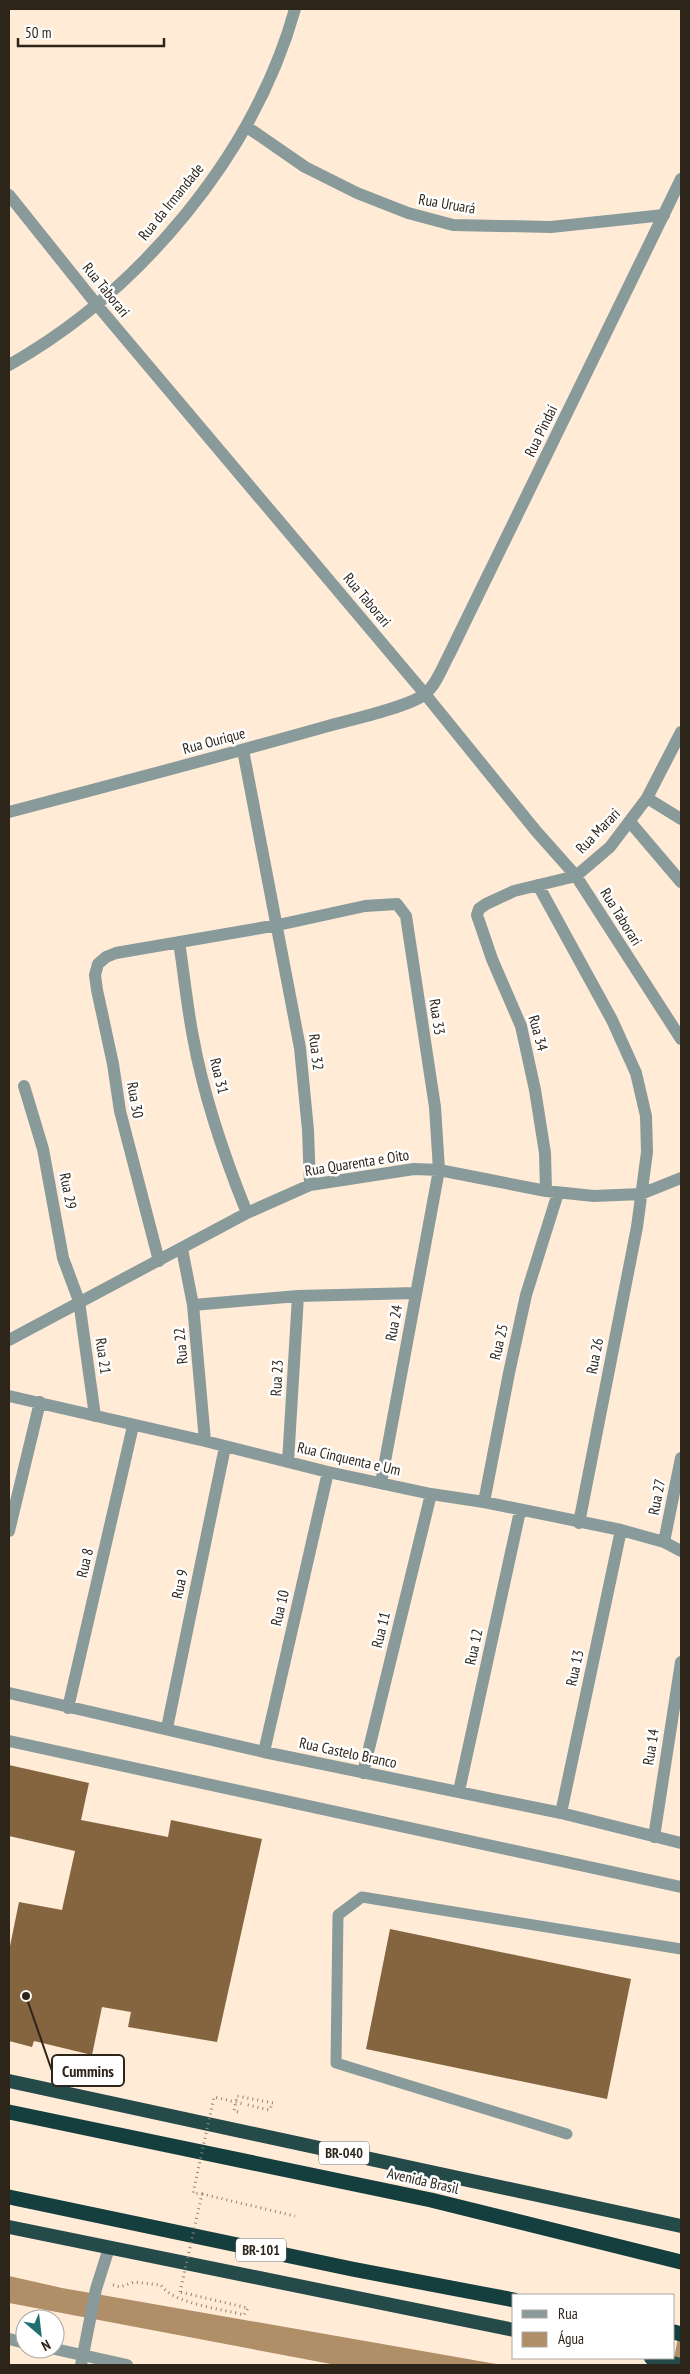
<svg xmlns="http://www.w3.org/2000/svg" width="690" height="2374" viewBox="0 0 690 2374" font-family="'PT Sans Narrow',sans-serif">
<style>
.water{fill:#b08e67}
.building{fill:#85653f}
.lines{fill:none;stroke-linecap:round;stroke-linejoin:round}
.path{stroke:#938475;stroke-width:3;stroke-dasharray:1 4;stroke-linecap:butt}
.service{stroke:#899a9b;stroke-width:11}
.minor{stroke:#899a9b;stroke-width:12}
.tertiary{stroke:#899a9b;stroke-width:12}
.trunk{stroke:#254a4a;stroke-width:14}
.motorway{stroke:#153e3f;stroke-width:15}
.path-bridge{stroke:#938475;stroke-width:3;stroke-dasharray:1 4;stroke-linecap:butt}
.labels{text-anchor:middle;stroke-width:5;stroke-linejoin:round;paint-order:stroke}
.shield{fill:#fff;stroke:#6d665f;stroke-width:1}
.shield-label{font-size:14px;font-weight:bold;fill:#2e251a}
.street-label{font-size:15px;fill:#2e251a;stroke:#fff}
.leader{fill:none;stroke:#2e251a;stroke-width:2}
.callout-dot{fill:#2e251a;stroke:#fff;stroke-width:2}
.callout{fill:#fff;stroke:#2e251a;stroke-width:2}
.callout-label{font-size:16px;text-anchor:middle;font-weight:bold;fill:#2e251a}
</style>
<rect width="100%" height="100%" fill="#ffebd6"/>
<path class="water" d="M9,2276L62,2288L502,2365H336L9,2303Z
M681,2322V2365L674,2358Z"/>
<path class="building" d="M9,1765L89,1783L81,1820L168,1837L171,1820L262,1839L217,2042L128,2027L131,2012L102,2007L92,2055L34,2041L32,2047L9,2041V1951L19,1902L62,1910L75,1851L9,1836Z
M390,1929L631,1979L607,2099L366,2049Z"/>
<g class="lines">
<path class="path" d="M238,2112L234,2111L237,2096L273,2103L269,2110L244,2104
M202,2194L295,2216
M113,2285L120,2287L134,2282L161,2285C173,2304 223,2309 244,2315L248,2308L180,2292"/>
<path class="service" d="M567,2134L336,2063L338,1915L362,1897L681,1949"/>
<path class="minor" d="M247,127L305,167L357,193L408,213L453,225L551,227L664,215
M9,195L97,305L425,694L536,831L576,876L681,1039
M9,365C140,291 254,155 295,9
M243,750L300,1048L308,1130L310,1185
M647,798L681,819
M630,822L681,882
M538,885L612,1020L636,1073L646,1116L647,1152L637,1227L579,1523
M179,942C184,974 187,1006 193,1037C204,1098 224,1156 247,1213
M24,1086L43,1149L63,1258L79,1301L95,1416
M546,1191L545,1153L535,1090L521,1026L492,959L477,915L479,909L486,904L514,891L576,876L610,847L647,798L681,732
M182,1249L193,1305L205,1441
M159,1261L120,1111L113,1064L97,990L95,975L98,964L106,957L116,953L278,925L365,906L397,904L406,916L435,1107L439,1170L381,1483
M193,1305L298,1296L416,1293
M9,1340L247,1213L310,1185L414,1169L439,1170L546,1191L594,1196L641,1194L681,1178
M9,1396L205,1441L328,1472L431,1494L484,1502L621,1530L664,1542L681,1551
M288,1462L298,1296
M484,1502L509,1373L526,1295L558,1193
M9,1531L40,1402
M664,1542L681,1458
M9,1693L264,1752L561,1813L681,1843
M68,1708L133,1426
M167,1728L225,1447
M9,1741L681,1887
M264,1752L328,1472
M363,1773L431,1494
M459,1791L520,1511
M561,1813L621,1530
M654,1837L681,1662
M81,2365L96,2289L109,2248"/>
<path class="tertiary" d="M9,812C115,784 222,756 328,726C350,720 409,707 425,694C436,685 442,668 449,655L681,179
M9,2339L25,2343
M55,2349L127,2365"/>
<path class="trunk" d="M9,2081L681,2226
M9,2227L514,2330
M651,2358L681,2365"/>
<path class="motorway" d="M9,2112L431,2200L681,2262
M9,2197L352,2269L514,2300
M674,2332L681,2334"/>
<path class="path-bridge" d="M180,2292L202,2194L193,2193L214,2097L244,2104"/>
</g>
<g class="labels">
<g class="shield">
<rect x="319" y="2141.5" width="50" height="23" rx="4"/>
<rect x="236" y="2238.5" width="50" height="23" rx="4"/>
</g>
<g class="shield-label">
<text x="344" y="2158">BR-040</text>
<text x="261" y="2255">BR-101</text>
</g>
<g class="street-label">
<text transform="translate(171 202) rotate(-51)" y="5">Rua da Irmandade</text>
<text transform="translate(447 204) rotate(10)" y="5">Rua Uruará</text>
<text transform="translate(106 290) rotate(51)" y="5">Rua Taborari</text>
<text transform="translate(541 431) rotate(-64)" y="5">Rua Pindaí</text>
<text transform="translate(367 600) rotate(50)" y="5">Rua Taborari</text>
<text transform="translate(214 741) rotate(-15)" y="5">Rua Ourique</text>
<text transform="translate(598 831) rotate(-46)" y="5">Rua Marari</text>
<text transform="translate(621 917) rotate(58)" y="5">Rua Taborari</text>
<text transform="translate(437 1017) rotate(81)" y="5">Rua 33</text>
<text transform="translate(538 1033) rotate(74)" y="5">Rua 34</text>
<text transform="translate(316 1052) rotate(83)" y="5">Rua 32</text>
<text transform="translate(219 1076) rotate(76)" y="5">Rua 31</text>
<text transform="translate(135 1100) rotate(80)" y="5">Rua 30</text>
<text transform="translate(357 1163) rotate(-9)" y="5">Rua Quarenta e Oito</text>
<text transform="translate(68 1191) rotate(79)" y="5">Rua 29</text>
<text transform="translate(394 1323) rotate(-79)" y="5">Rua 24</text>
<text transform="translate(499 1342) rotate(-77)" y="5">Rua 25</text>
<text transform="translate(181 1346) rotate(-96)" y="5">Rua 22</text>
<text transform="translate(103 1356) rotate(82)" y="5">Rua 21</text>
<text transform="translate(595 1356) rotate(-79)" y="5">Rua 26</text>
<text transform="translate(277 1378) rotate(-87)" y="5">Rua 23</text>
<text transform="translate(349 1459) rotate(13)" y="5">Rua Cinquenta e Um</text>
<text transform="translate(657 1497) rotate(-79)" y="5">Rua 27</text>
<text transform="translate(85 1563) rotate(-77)" y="5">Rua 8</text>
<text transform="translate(180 1584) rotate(-78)" y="5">Rua 9</text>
<text transform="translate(280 1608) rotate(-77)" y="5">Rua 10</text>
<text transform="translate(381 1630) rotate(-76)" y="5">Rua 11</text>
<text transform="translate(474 1647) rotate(-78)" y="5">Rua 12</text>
<text transform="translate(575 1668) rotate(-78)" y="5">Rua 13</text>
<text transform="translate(651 1747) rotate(-81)" y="5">Rua 14</text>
<text transform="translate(348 1753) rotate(12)" y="5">Rua Castelo Branco</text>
<text transform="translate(423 2181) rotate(13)" y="5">Avenida Brasil</text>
</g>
</g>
<path class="leader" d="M26 1996L52 2071"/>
<circle class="callout-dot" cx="26" cy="1996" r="5"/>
<rect class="callout" x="52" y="2055" width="72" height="31" rx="5"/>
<g class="callout-label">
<text x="88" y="2077">Cummins</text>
</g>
<rect width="690" height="2374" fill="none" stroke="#2e251a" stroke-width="20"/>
<rect x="512" y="2294" width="162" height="65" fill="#ffffff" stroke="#aba8a3"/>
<rect x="522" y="2310" width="25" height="8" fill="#899a9b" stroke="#aba8a3"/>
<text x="558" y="2319" font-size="15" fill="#2e251a">Rua</text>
<rect x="522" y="2332" width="25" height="15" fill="#b08e67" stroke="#aba8a3"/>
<text x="558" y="2344" font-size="15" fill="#2e251a">Água</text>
<g transform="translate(40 2334) rotate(152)"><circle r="24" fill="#ffffff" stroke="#aba8a3"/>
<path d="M0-4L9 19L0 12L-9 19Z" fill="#236f70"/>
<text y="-8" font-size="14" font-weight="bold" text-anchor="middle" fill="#2e251a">N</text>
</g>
<path d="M18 38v8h146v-8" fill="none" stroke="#2e251a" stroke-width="2.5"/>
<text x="25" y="38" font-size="15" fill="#2e251a" stroke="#ffffff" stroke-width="4" paint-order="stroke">50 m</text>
</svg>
